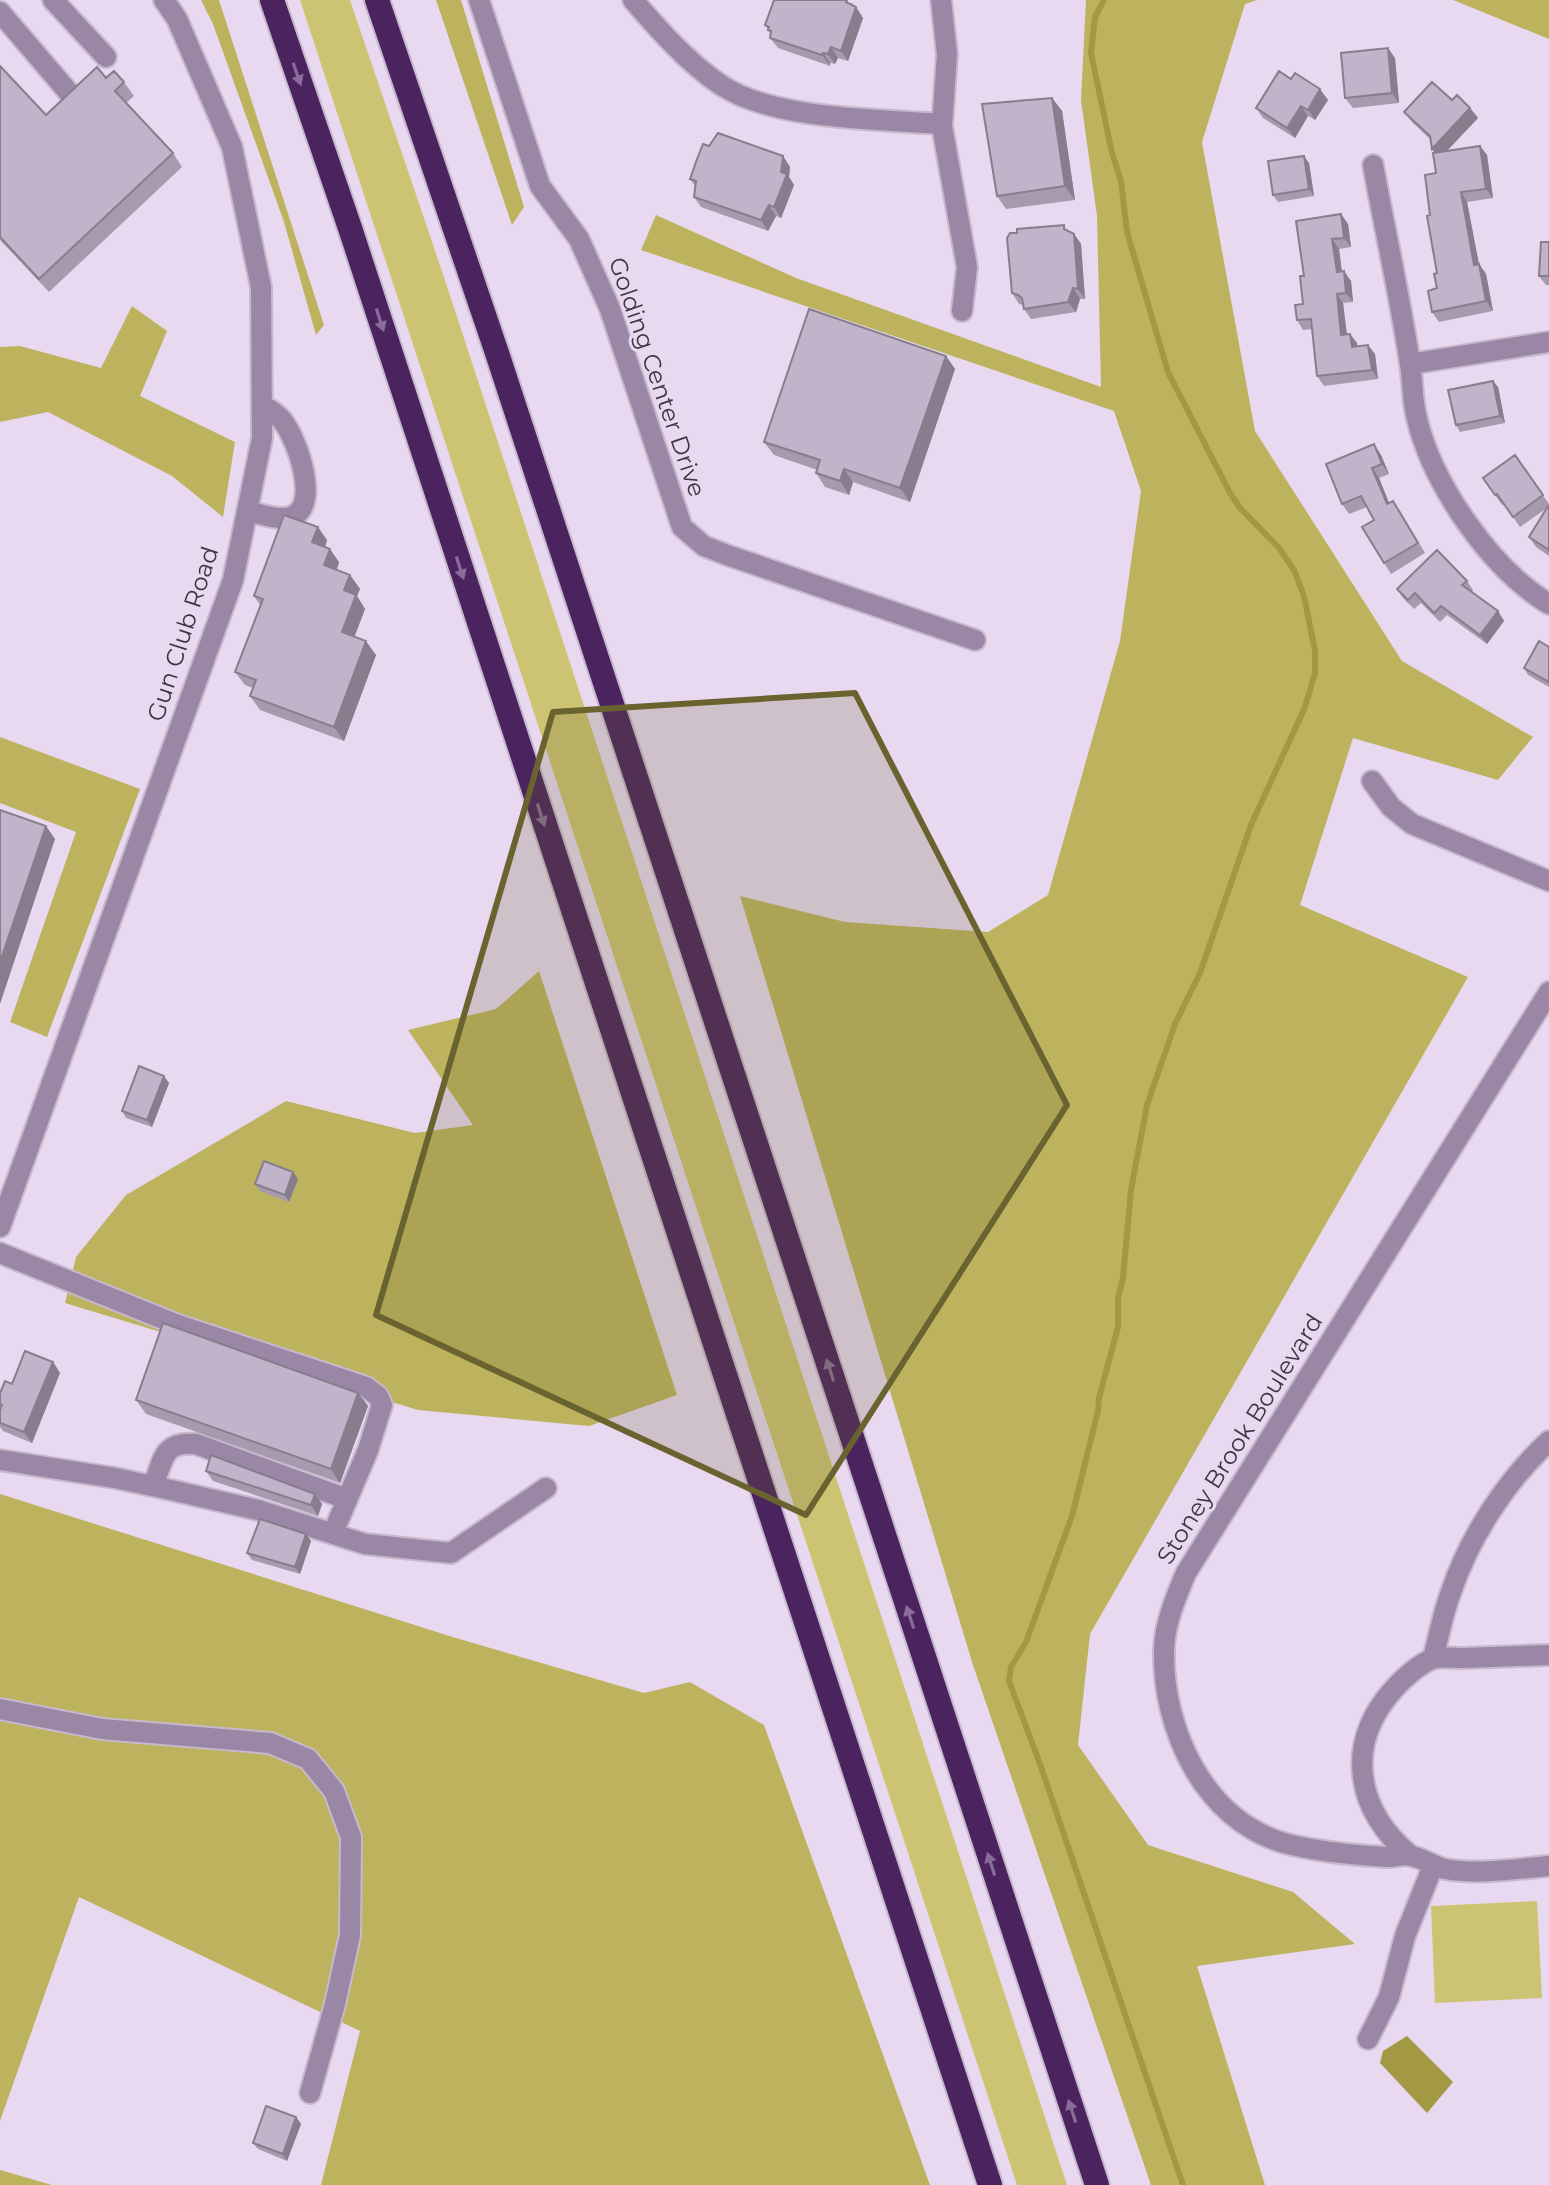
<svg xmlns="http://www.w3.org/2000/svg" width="1549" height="2185" viewBox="0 0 1549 2185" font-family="Montserrat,sans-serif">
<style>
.green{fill:#cdc473}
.forest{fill:#bdb35f}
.water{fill:#a39844}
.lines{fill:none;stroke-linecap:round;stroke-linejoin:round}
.stream{stroke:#a39844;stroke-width:6}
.minor-casing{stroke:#c6b8cd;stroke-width:24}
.highway-casing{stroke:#c6b8cd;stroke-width:28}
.minor{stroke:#9a87a5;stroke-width:20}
.highway{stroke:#4b235e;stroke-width:24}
.wall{fill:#a69aae}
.shaded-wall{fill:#877d8d}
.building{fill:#c1b3ca;stroke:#877d8d;stroke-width:2}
.oneway{fill:#8a6c99}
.marked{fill:#69632f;fill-opacity:0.2;stroke:#69632f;stroke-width:6;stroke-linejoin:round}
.labels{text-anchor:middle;stroke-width:6;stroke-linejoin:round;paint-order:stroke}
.street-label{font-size:24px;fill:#3c363f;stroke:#e8d9f1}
</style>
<rect width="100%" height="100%" fill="#e8d9f1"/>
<path class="green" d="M300,0H350L445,280L1067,2185H1017Z
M1537,1901L1542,1998L1435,2003L1431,1906Z"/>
<path class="forest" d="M201,0H219L324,325L316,335L284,222L213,24Z
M436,0H461L524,207L512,225Z
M1086,0H1257L1245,4L1202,142L1255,431L1402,661L1533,737L1498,780L1353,738L1300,905L1468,977L1090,1634L1078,1745L1148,1845L1293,1892L1355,1944L1197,1966L1265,2185H1151L973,1665L740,896L845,922L988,932L1048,895L1120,641L1141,491L1114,411L641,250L656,215L796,278L1101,387L1097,216L1081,100Z
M1453,0H1549V39Z
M132,306L167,331L140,396L235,442L223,517L172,476L48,412L0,422V347L20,346L101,368Z
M0,737L140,789L47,1037L10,1022L76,832L0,803Z
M539,971L677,1395L589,1426L418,1410L65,1303L76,1257L126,1195L286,1101L415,1133L473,1125L408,1030L496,1009Z
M0,1494L456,1638L644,1693L690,1682L764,1725L930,2185H321L360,2031L79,1897L0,2121Z
M0,2170L52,2185H0Z"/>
<path class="water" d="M1407,2036L1453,2082L1427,2113L1380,2063L1383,2051Z"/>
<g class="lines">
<path class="stream" d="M1104,0L1095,17L1091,53L1112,153L1121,181L1127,232L1168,372L1230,493L1240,508L1279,548L1294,570L1304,596L1315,651V673L1305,707L1251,825L1200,973L1175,1024L1147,1105L1131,1190L1123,1278L1118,1299V1327L1099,1398L1098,1411L1072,1516L1026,1642L1011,1667L1009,1681L1040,1764L1183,2185"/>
<g class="minor-casing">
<path id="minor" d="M53,0L106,57
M479,0L540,186L579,239L610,309L682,527L704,546L727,555L975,640
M633,0C659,30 688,63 721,85C773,120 879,119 942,124
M941,0L947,54L942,126L967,267L962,311
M0,12L70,94
M1373,165C1385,231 1400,297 1410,364C1413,382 1412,401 1417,419C1433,485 1490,568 1549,604
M1410,364L1549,342
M247,511C258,513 273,519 285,518C325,515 297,438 282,420C277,414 269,409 262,405
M1372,781L1391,807L1412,824L1549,881
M1549,992L1186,1573C1176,1597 1165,1622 1164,1649C1162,1728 1203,1819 1284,1843C1317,1852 1352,1855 1387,1857C1395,1857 1404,1854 1411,1856C1423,1858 1433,1866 1445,1869C1478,1875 1516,1869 1549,1866
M0,1227L233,580L262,438L261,287L232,147L177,19L164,0
M0,1253L178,1325L366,1387L378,1396L382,1405L368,1450L333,1533
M0,1460L115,1478L171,1490L258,1510L365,1544L451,1553L546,1488
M153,1486C164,1459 162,1441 196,1444L347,1499
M1433,1658C1439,1636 1443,1613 1451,1592C1470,1536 1506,1481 1549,1441
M0,1709L102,1729L270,1743L308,1759L334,1791L351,1837L350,1935L335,2004L310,2093
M1411,1856C1356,1811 1344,1745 1393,1690C1403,1679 1418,1665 1432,1659C1440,1656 1453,1658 1463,1658C1491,1657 1520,1656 1549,1655
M1368,2039L1389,1997L1405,1936L1433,1866"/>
</g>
<g class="highway-casing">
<path id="highway" d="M272,0L351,231L990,2185
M377,0L496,350L1097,2185"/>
</g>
<use href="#minor" class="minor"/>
<use href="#highway" class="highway"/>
</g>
<path class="wall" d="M853,3L852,6L856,7L863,18L848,61L838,58L835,64L830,63V66L778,48L770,38L771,34L765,25Z
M1395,58L1399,103L1353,108L1345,98Z
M0,66L46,115L106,78L124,82L134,96L126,103L173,153L182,167L49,292L0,240Z
M1291,79L1328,100L1315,120L1308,116L1295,138L1263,118L1256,108Z
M1052,98L1062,111L1075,200L1006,209L997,196Z
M1452,100L1470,108L1478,118L1448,150L1480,146L1487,155L1493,198L1467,202L1479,264L1486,274L1493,311L1439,322L1432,312L1437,288V273L1430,215L1436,173L1434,152L1432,149L1431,140L1412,122L1404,112Z
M709,146L783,156L790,167L789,177L794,185L781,218L776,216L768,231L701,207L694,197L695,186L690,179Z
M1309,163L1314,196L1278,202L1273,195Z
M1341,214L1348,224L1351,247L1339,249L1342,272L1351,281L1353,302L1343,303L1347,335L1350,334L1357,343V346L1375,354L1378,379L1324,386L1317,376L1312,329L1303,330L1297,320L1303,304L1304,276Z
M1068,231L1074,234L1081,244L1085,299H1080L1076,312L1031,319L1024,309L1023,305L1019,304L1012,293Z
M1549,242V285H1546L1539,276Z
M946,356L955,369L910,502L853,482L849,495L825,487L816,473L817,470L774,455L764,442Z
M1498,387L1505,423L1460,432L1456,425Z
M1374,444L1381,455L1389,474L1379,478L1389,503L1400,511L1425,553L1391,574L1384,563L1374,520L1367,507L1349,514L1342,504Z
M1515,455L1549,504V557V556L1536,547L1529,537L1547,508L1520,527L1504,504L1502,505L1483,478Z
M327,540L325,547L339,562L337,570L350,575L360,589L357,596L365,609L354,637L376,655L344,741L260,710L250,696L253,688L245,685L235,672L260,605L254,596Z
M1467,581L1473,590L1472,592L1498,611L1504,621L1487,644L1447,615L1440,622L1421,603L1414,609L1403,598L1397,589Z
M1549,647V687L1528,675L1524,668Z
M169,1083L152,1127L126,1118L122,1111Z
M293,1172L298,1179L289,1202L260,1191L255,1184Z
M53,1362L60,1373L32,1443L3,1431L0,1427V1393L12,1384Z
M358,1393L368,1406L340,1483L146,1414L136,1400Z
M206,1471L315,1494L322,1504L318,1516L213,1481Z
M311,1541L300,1574L252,1560L247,1553Z
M296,2117L301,2124L287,2161L258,2149L253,2143Z"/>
<path class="shaded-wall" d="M856,7L863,18L848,61L841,51Z
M831,47L838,58L835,64L828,54Z
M1388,48L1395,58L1399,103L1392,93Z
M823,53L830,63V66L822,55Z
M1320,89L1328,100L1315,120L1308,110Z
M1052,98L1062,111L1075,200L1065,186Z
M1301,106L1308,116L1295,138L1287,128Z
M1470,108L1478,118L1439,159L1432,149Z
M1480,146L1487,155L1493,198L1486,189Z
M783,156L790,167L789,177L794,185L781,218L774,207Z
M1304,156L1309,163L1314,196L1309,189Z
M1461,192L1467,202L1481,275L1474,265Z
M769,205L776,216L768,231L761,220Z
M1341,214L1348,224L1351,247L1344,238Z
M1074,234L1081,244L1085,299L1078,289Z
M1332,239L1339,249L1343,281L1337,272Z
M1479,264L1486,274L1493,311L1486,301Z
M1344,271L1351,281L1353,302L1346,293Z
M1073,288L1080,299L1076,312L1068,302Z
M1337,294L1343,303L1348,344L1341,335Z
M1350,334L1357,343L1358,356L1352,347Z
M1368,345L1375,354L1378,379L1372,370Z
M946,356L955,369L910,502L900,488Z
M1493,381L1498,387L1505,423L1500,416Z
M1374,444L1381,455L1389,474L1382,464Z
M1372,468L1379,478L1394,515L1387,504Z
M844,469L853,482L849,495L840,481Z
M318,527L327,540L322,556L312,542Z
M330,549L339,562L333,579L324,565Z
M350,575L360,589L357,596L365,609L351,646L342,632L344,590Z
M1498,611L1504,621L1487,644L1480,635Z
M366,641L376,655L344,741L334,727Z
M46,826L55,839L0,1004V962Z
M164,1076L169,1083L152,1127L147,1120Z
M293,1172L298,1179L289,1202L285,1195Z
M53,1362L60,1373L32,1443L24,1432Z
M358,1393L368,1406L340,1483L331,1469Z
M315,1494L322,1504L318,1516L311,1505Z
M306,1534L311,1541L300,1574L295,1567Z
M296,2117L301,2124L287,2161L283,2154Z"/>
<path class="building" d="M774,0H847L846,2L856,7L841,51L831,47L828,54L823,53L822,55L770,38L771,31L768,30L769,27L765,25Z
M1388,48L1392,93L1345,98L1341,53Z
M0,66L46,115L97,67L106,78L114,71L124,82L115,91L173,153L39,279L0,237Z
M1279,71L1291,79L1295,73L1320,89L1308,110L1301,106L1287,128L1256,108Z
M1432,82L1452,100L1457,95L1470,108L1432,149L1430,136L1404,112Z
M1052,98L1065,186L997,196L982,104Z
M718,133L783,156L781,172L787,174L774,207L769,205L761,220L694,197L696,181L690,179L697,159L703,144L709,146Z
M1480,146L1486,189L1461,192L1474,265L1479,264L1486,301L1432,312L1428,291L1437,288L1434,274L1437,273L1427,216L1430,215L1425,175L1436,173L1433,153Z
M1304,156L1309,189L1273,195L1268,161Z
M1341,214L1344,238L1332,239L1337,272L1344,271L1346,293L1337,294L1341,335L1350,334L1352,347L1368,345L1372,370L1317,376L1311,319L1297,320L1295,305L1303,304L1300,276H1304L1296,221Z
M1064,225V229L1074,234L1078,289L1073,288L1068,302L1024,309L1022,298L1018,295L1012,293L1007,238L1010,233H1017V229Z
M1541,242H1549V276H1539Z
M809,309L946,356L900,488L844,469L840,481L816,473L820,460L764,442Z
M1493,381L1500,416L1456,425L1448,390Z
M1374,444L1382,464L1372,468L1387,504L1393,501L1418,543L1384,563L1362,527L1374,520L1361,496L1342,504L1326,464Z
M1515,455L1543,495L1513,517L1497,494L1495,495L1483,478Z
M1548,506L1549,507V550L1529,537Z
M284,515L318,527L312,542L330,549L324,565L350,575L344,590L356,595L342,632L366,641L334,727L250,696L256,680L235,672L263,599L254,596Z
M1437,550L1467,581L1462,585L1498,611L1480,635L1441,606L1434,613L1415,593L1408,600L1397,589Z
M1539,641L1549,647V682L1524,668Z
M0,810L46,826L0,962Z
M139,1066L164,1076L147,1120L122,1111Z
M264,1161L293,1172L285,1195L255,1184Z
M163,1323L358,1393L331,1469L136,1400Z
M25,1351L53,1362L24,1432L0,1423V1410L2,1405L0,1404V1393L5,1381L12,1384Z
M211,1455L315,1494L311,1505L206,1471Z
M260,1519L306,1534L295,1567L247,1553Z
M266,2106L296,2117L283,2154L253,2143Z"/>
<defs><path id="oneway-solid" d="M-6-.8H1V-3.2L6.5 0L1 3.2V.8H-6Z" transform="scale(2)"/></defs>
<g class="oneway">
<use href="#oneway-solid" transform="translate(297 74) rotate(71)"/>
<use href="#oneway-solid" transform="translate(380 320) rotate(72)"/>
<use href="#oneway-solid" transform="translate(460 568) rotate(72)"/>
<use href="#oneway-solid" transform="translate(541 815) rotate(72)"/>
<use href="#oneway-solid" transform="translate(830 1370) rotate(-108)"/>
<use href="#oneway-solid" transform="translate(910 1617) rotate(-108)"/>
<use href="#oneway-solid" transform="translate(991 1864) rotate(-108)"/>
<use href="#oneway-solid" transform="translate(1072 2111) rotate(-108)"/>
</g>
<path class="marked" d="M855,693L1067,1105L806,1515L376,1315L553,712Z"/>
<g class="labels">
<g class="street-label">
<text transform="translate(657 377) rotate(71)" y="8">Golding Center Drive</text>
<text transform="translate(183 634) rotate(-72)" y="8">Gun Club Road</text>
<text transform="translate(1240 1439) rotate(-58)" y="8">Stoney Brook Boulevard</text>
</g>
</g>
</svg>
